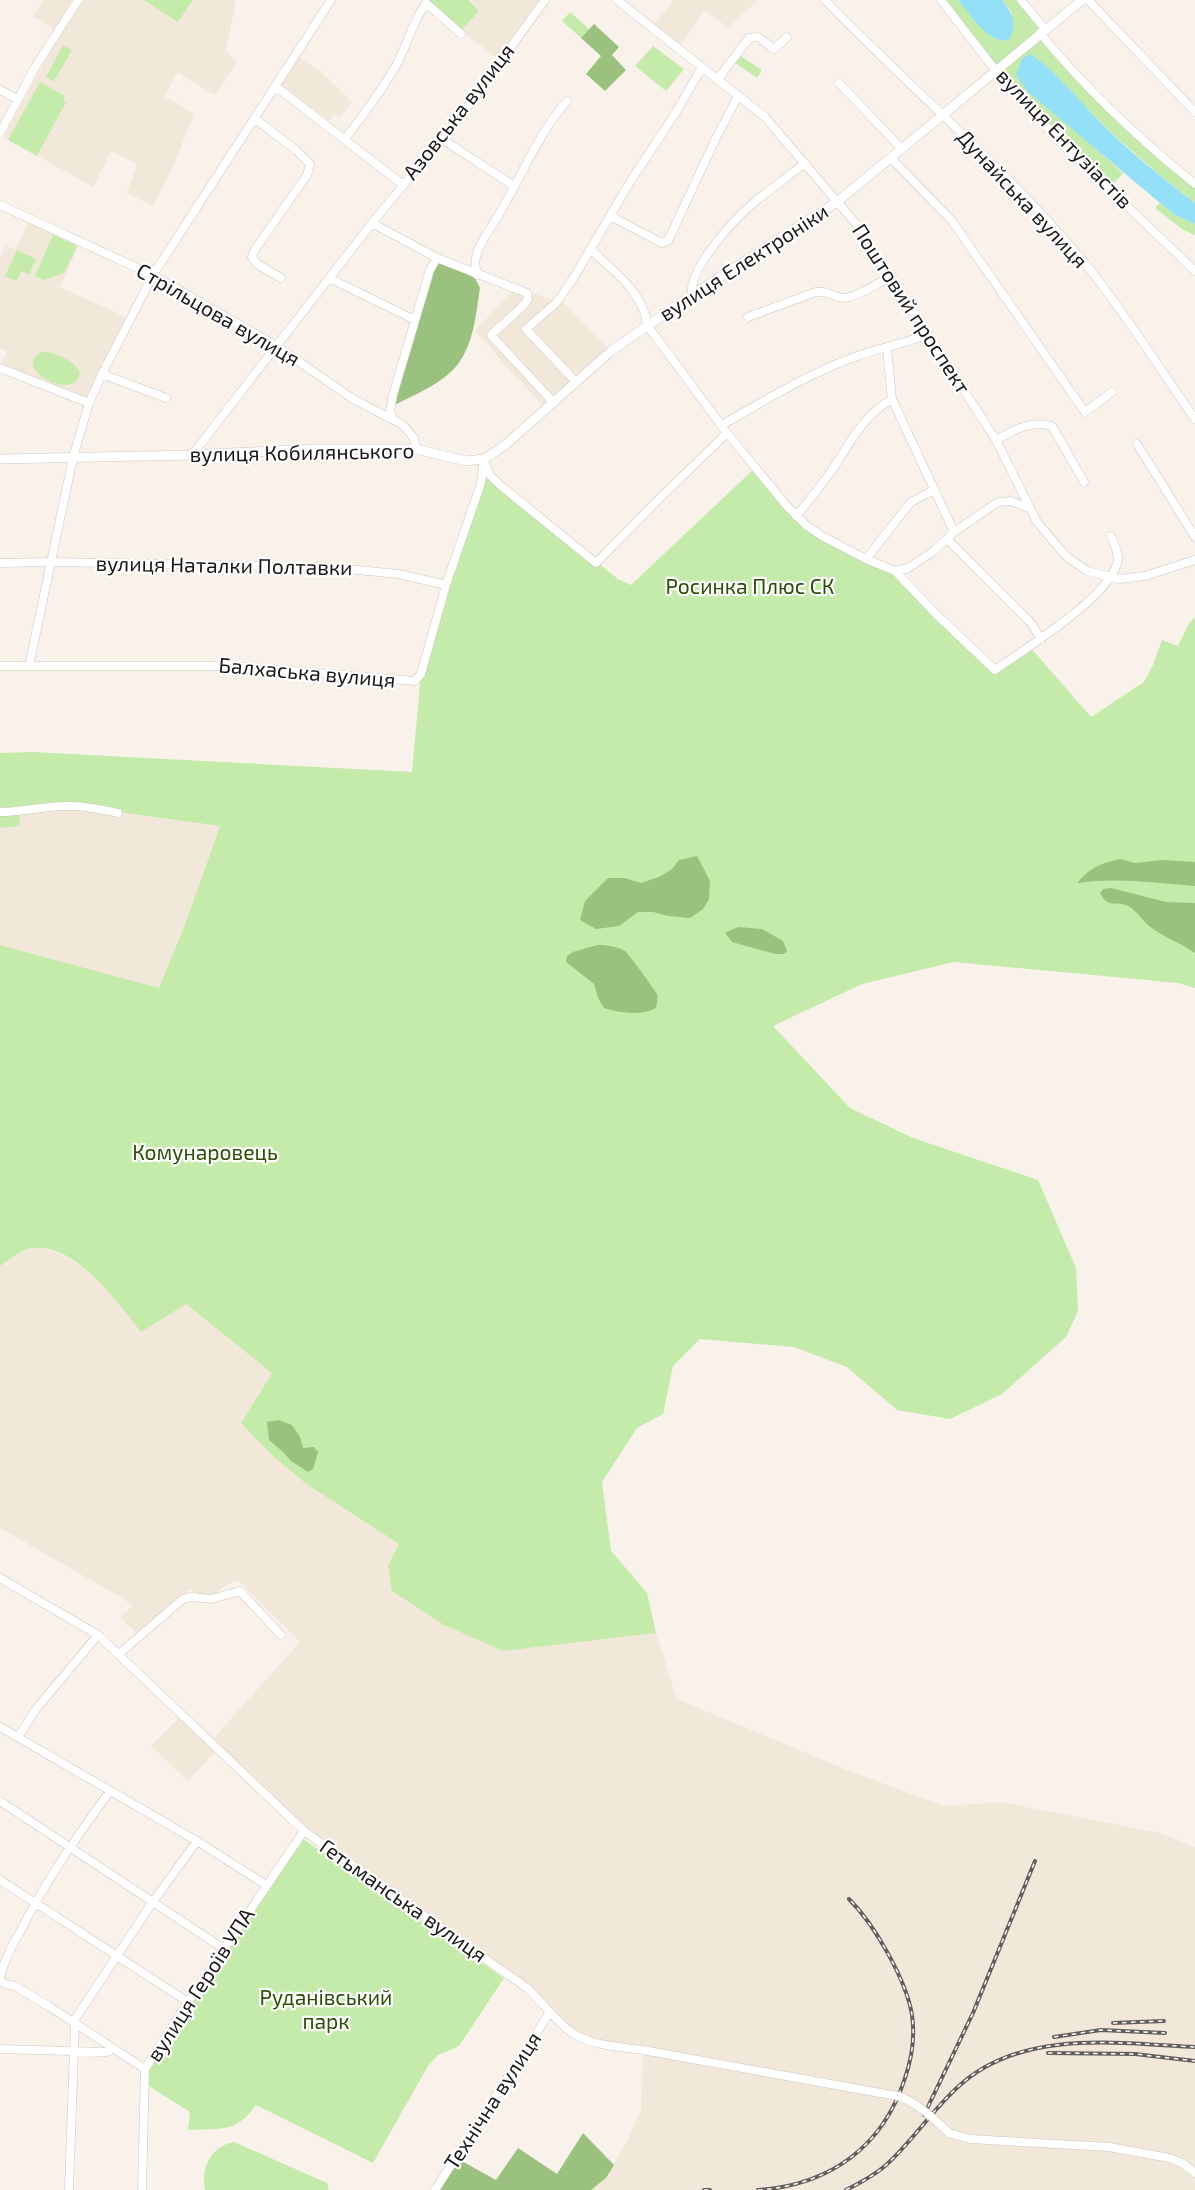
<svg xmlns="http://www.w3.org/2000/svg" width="1195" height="2190" viewBox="0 0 1195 2190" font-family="'Exo 2',sans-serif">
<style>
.built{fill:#f2e8da}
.green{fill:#c4ebaa}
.forest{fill:#9ac27e}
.water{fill:#95e0f9}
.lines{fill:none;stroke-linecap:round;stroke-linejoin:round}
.minor-casing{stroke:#cdc7c0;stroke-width:9}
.major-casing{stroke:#cdc7c0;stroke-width:10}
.minor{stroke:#fff;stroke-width:8}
.major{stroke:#fff;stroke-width:9}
.rail-casing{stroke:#625e5b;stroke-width:4}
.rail{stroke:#fff;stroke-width:1.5;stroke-dasharray:4.5;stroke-linecap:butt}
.minor-bridge-casing{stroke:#cdc7c0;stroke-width:9;stroke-linecap:butt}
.minor-bridge{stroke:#fff;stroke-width:8}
.labels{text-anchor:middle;stroke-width:4.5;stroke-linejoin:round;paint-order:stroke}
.street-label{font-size:21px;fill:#1b1917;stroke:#fff}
.park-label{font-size:21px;fill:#2a4e03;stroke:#fff}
</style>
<rect width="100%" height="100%" fill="#f8f2eb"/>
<path class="built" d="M44,0H75L55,30L33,16Z
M84,0H236L226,51L237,63L214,95L178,72L164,96L194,114L174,165L153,206L127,193L137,164L111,151L93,187L3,137L56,41Z
M428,0H545L501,61L460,30Z
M674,0H758L727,29L719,20L704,11L680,46L654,25Z
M298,56L321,72L352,102L340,117L335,114L329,121L280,84Z
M31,219L81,241L60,287L128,318L87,401L0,367L7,351L0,348V258L6,245L15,250Z
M515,288L548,298L556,303L560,299L611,351L545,409L475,331Z
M45,807L118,813L220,826L186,922L159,988L0,945V828L19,826L20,812Z
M33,1248L52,1250L66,1257L85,1268L108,1291L186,1304L272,1373L241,1423L273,1456L305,1483L399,1544L444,1625L503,1651L656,1633L677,1699L847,1770L944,1806L1001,1802L1160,1833L1195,1847V2190H591L606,2177L627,2142L641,2110L643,2050L581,2037L540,2000L304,1831L217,1750L188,1781L151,1746L182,1715L210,1742L300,1642L238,1580L222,1588L211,1597L201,1596L190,1589L138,1635L120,1617L133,1606L122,1598L0,1528V1266L15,1255Z"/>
<path class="green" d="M144,0H193L178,22Z
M429,0H468L479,11L461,30Z
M941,0H958L983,28L1012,13L1002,0H1021L1040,23V34L1064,63L1195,184V203C1161,177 1127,148 1096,118C1075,97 1055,70 1029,54L1041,101L1123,173L1110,188L1062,144Z
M570,12L589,29L581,38L562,21Z
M63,45L72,50L54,81L46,77Z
M653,46L684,69L666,91L635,66Z
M739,55L762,70L757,78L734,62Z
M40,82L65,96L63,100L66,102L37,156L8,140Z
M1160,203L1175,215L1195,224V235L1182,229L1155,208Z
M53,235L77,246L64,273L44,280L35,276Z
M17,250L36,259L29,275L21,271L18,279L13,280L5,276Z
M42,352C55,352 76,361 80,373C75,404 9,367 42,352Z
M755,468L807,525L895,571L994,670L1030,647L1091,717L1144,682L1153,665L1162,640L1178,646L1188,625L1195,617V988L1178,983L954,962L862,984L773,1026L850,1108L913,1138L1038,1180L1076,1268L1078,1311L1066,1337L1002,1394L950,1419L897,1410L847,1367L794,1347L700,1339L673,1366L663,1414L637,1428L602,1482L611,1551L647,1593L656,1633L503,1651L444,1625L392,1591L388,1566L399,1544L305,1483L273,1456L241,1423L272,1373L186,1304L141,1332C118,1303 76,1243 33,1248C20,1250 10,1259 0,1266V945L159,988L186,922L220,826L72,806L20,812L19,826L0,828V753L33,752L412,772L421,674L483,472L490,475L618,579L631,585Z
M303,1839L504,1978L459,2046L438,2055L428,2066L373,2163L256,2105C236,2134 219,2128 188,2130L190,2112L147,2085L151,2061Z
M234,2142L327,2183L329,2190H205C200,2169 212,2145 234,2142Z"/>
<path class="forest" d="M594,24L619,47L612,55L626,70L605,91L586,74L601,56L581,38Z
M440,261L475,278L480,288C476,313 474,343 458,364C443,384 413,395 391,407L433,271Z
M697,856L710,881L709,899L703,909L693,916L689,918L668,916L653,912H638L619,926L596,929L580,920L585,901L608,878H625L641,883L659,877L672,869L679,860Z
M1121,859L1134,863L1163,860L1195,862V886C1156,883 1116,877 1077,883C1091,867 1101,863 1121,859Z
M1111,888L1166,902L1195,903V953C1181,943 1163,937 1149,926C1142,920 1136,910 1128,906C1116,900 1109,910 1100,893L1103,889Z
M738,927L762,929L783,941L787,951L784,954H775L732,942L725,933Z
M597,945C606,945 617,946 625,951C628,953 655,990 657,994C658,999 657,1003 656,1008C642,1016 619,1013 604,1008L598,998L594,984L566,962L567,956L573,952Z
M279,1420L292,1425L300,1437L303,1448L314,1447L318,1452L313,1469L308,1472L291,1461L282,1451L269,1440L267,1422Z
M583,2133L614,2165L606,2178L591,2190H438L458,2159L496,2180L518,2148L557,2174Z"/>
<path class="water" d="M958,0H1002C1013,14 1017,23 1009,40C989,45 970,14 958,0Z
M1029,54C1047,62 1081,102 1096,118C1126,149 1161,177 1195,203V224L1175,215L1160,203L1028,92L1016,75L1022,59Z"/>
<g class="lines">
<g class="minor-casing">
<path id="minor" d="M617,0L765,117L857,225L996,440L1037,522L1066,556L1087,571L1119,579L1145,576L1195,560
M825,0C911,89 1008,170 1087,266C1126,314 1159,368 1195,419
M941,0L996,71L1062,144L1195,271
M1021,0L1045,29
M1088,0L1195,112
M1040,33C1086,89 1139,139 1195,184
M717,80L749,38L758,37L774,49L787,37
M839,83L902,149
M275,86L402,184
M0,90L17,99
M254,118L296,150L310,164L307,175L254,251L252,257L257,264L281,278
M0,133L34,69L78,0
M345,139C364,114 383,89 398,62C408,41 413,22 426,3L461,34
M442,139L514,186
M891,158L952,221L1085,412L1112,392
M0,205L153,275L275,345L353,399L403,425L414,438L416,449
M610,216L662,243L668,241L716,138L738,96
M372,223L437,258L527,293L528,299L524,305L491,335L553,402
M590,249C613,271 644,292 647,325L727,433L786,505L806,525L822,536L866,559L895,571L908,568L934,551L954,532L998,502L1011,501L1029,508
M477,275C476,268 474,263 476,257C479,242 491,229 498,216C521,178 537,135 567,101
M329,278L415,320
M692,295C688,268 737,216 757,200C772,188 789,176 805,163
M748,317L816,292C827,290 835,298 845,298C855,298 880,282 890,277
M887,348L892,399L954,532
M0,368L89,403
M102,374L166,398
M576,382L526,329L556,303L573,279L630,182L675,114L701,69
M393,419L390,412L393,395L430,270L437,258
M722,425C765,400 810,373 857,356C881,347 905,344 928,334
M996,440C1014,430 1031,420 1052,426L1084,482
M1137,444L1195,537
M192,455L372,223L466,109L545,0
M485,463L490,475L500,485L596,563L657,501L727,433
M796,516C810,500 822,484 834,467C851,441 864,415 892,399
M947,539L1031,623L1041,639
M866,559L911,502L934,490
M0,563L52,562L326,567L399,574L446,585
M895,571L936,614L995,670C1023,650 1115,594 1118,559C1118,552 1114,543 1111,536
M0,666H233L415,681L421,674L446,585L481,483L484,459
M29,666L73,458L89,403L102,374L153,275L331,0
M0,812C24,812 47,805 71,806C87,806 103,810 118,813
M0,1578L98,1635L304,1831L527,1988C543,2003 556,2022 574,2034C594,2046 620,2047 643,2050L869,2091
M120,1653L183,1599L192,1597L211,1599L240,1591L281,1635
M0,1727L197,1841L266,1885
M18,1737L36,1709L98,1635
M0,1801L224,1949
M0,1880L188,2002
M0,1978C4,1960 13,1944 22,1928C47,1879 78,1835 110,1791
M0,1980L5,1984L15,1986L50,2007L145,2069
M73,2022L152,1903L197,1841
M0,2049L105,2052L110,2051L112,2048
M949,2133L970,2139L1109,2147L1169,2158L1182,2163L1195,2173
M69,2190L75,2023
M142,2190L145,2069L188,2002L304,1831
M435,2190L550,2012"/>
</g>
<g class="major-casing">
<path id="major" d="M0,459L192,455L312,449H416L466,461L484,459L504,446L611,351L692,295L837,202L1082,0"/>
</g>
<use href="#minor" class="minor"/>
<use href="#major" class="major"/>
<g class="rail-casing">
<path id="rail" d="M1113,2023L1164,2021
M1054,2037L1101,2030L1165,2033
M1048,2053L1135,2054L1195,2061
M924,2115L973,2013L1035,1861
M704,2190H710
M758,2190C830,2185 883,2147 905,2078C912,2058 915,2036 912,2015C906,1979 874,1924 849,1899
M846,2190C860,2183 873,2176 885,2166C912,2142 932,2110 959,2086C1021,2029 1118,2043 1195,2047"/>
</g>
<use href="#rail" class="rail"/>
<g class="minor-bridge-casing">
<path id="minor-bridge" d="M869,2091C879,2093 889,2094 898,2096C918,2103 934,2119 949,2133"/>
</g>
<use href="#minor-bridge" class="minor-bridge"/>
</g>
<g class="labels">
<g class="street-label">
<text transform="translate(459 112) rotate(-52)" y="7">Азовська вулиця</text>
<text transform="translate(1064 139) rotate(46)" y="7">вулиця Ентузіастів</text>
<text transform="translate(1022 199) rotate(47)" y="7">Дунайська вулиця</text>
<text transform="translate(744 263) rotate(-33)" y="7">вулиця Електроніки</text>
<text transform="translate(911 309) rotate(57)" y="7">Поштовий проспект</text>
<text transform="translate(218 315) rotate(30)" y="7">Стрільцова вулиця</text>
<text transform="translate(302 453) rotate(-1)" y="7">вулиця Кобилянського</text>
<text transform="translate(224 566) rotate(1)" y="7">вулиця Наталки Полтавки</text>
<text transform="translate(307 673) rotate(5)" y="7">Балхаська вулиця</text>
<text transform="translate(403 1901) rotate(35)" y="7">Гетьманська вулиця</text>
<text transform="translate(201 1985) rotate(-57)" y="7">вулиця Героїв УПА</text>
<text transform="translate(493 2101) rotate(-57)" y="7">Технічна вулиця</text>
</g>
<g class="park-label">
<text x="750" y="594">Росинка Плюс СК</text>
<text x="205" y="1160">Комунаровець</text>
<text x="326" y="2005">Руданівський<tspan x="326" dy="24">парк</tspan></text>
</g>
</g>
</svg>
